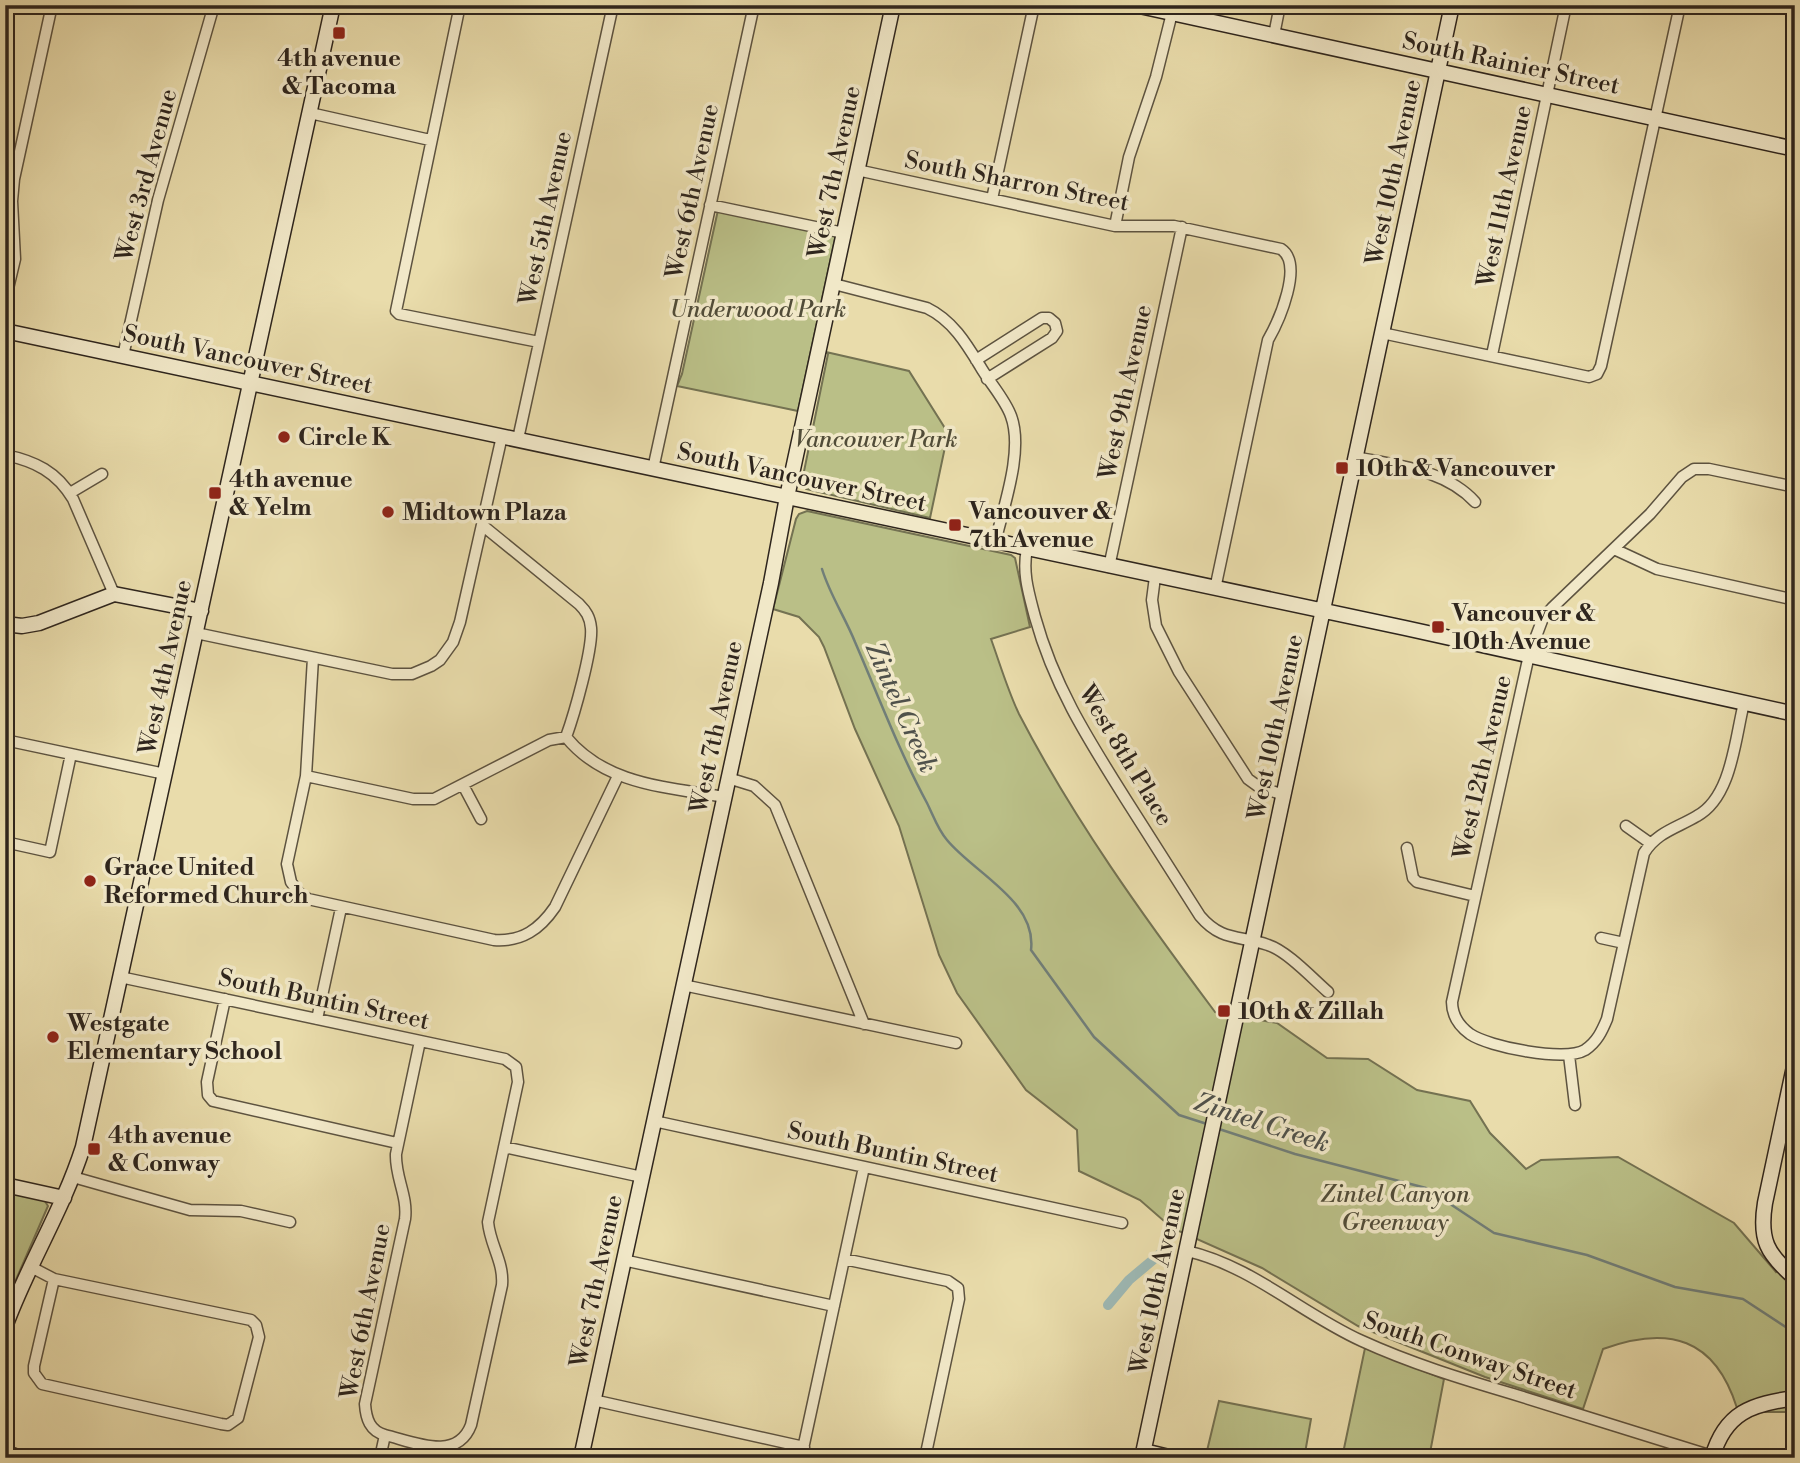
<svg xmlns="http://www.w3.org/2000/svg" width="1800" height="1463" viewBox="0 0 1800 1463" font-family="'Libre Bodoni',serif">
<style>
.green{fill:#babf87;stroke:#747252;stroke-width:2}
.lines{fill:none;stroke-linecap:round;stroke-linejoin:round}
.stream{stroke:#717e78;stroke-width:2.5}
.canal{stroke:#9db9b5;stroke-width:10}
.street-casing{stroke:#5d5340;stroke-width:13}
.secondary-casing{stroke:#2e251d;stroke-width:17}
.highway-casing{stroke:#2e251d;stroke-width:22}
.street{stroke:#f1e8c8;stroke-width:10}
.secondary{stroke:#f1e8c8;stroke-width:14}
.highway{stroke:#e9dcab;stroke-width:19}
.poi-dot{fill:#8f2418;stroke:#f1e8c8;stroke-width:2.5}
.labels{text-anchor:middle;stroke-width:7;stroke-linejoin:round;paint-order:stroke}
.poi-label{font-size:24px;font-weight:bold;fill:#2e251d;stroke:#f1e8c8;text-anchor:start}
.street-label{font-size:24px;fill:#2e251d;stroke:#f1e8c8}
.park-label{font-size:24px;font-style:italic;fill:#514c38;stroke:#f1e8c8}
.water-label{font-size:26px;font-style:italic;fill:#4f514b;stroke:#f1e8c8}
</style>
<rect width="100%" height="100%" fill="#e9dcab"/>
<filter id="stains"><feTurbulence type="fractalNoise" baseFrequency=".00286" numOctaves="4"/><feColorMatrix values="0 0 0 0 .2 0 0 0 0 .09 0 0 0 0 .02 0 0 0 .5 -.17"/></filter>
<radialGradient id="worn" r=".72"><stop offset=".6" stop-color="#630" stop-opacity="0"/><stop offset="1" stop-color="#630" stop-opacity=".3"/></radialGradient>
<path class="green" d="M718,210L836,234L798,411L677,386L682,374Z
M826,352L909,371L948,433L930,518L806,489L802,481L828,354Z
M807,511L1011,555L1015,558L1030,627L991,639C1000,664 1008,691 1019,714C1074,820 1144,917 1215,1012L1277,1023L1327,1058L1368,1059L1417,1090L1470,1101L1490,1133L1526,1169L1541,1160L1618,1157L1734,1223L1776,1272L1791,1260L1795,1263V1412H1752L1737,1408C1715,1338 1669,1325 1603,1349L1583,1409L1485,1377L1358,1326L1262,1268L1172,1228L1140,1200L1079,1171L1077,1130L1026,1090L957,993L939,955L899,826L855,729L824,647L819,637L799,617L773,609L796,519L799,514Z
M5,1190L43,1198L48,1206L5,1305Z
M1365,1348L1444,1379L1429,1458H1342Z
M1219,1401L1311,1419L1305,1453L1325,1458H1219L1206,1455Z"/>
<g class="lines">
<path class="stream" d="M822,569C830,595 845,617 855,642C878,695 899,751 927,803C933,815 938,830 947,840C974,873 1037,901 1031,950L1094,1037L1179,1115L1207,1124
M1216,1128L1295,1154L1426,1188L1494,1233L1587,1255L1675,1287L1743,1299L1795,1333"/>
<path class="canal" d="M1108,1305L1129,1280L1160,1254"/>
<g class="street-casing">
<path id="street" d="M460,5L396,311L399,314L539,342
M1274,35L1280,5
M310,113L430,140
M857,170L1115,226H1174L1281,249C1304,264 1279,321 1268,340L1215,589
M992,199L1034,5
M710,205L844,233
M1115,226L1129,157L1156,77L1172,13
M834,284L927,308C952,320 966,343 980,366C989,382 1005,399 1011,416C1024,451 1003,508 995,543
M5,301L15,259L12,201L14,179L52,5
M1382,333L1589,377L1597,374L1601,366L1680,5
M1492,355L1566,5
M123,356L158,200L214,5
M976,360L1042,318H1049L1055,323L1057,331L1052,338L987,379
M518,439L613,5
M5,455C35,461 57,472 73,499L114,594
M1356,457C1397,466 1445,469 1475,502
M653,469L754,5
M70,493L102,474
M482,525L579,604C586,611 590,617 591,628C593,649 574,715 566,737
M1027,549C1022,573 1029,594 1035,617C1054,686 1088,739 1125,798C1150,837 1175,876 1200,916C1222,942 1240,935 1268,945C1287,951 1312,978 1328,992
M1614,549L1657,569L1795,600
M1109,567L1182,227
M1155,577L1152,600L1156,626L1179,672L1248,779L1259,787L1284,795
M196,633L392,674H412L431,666L440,660L453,642L460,622L502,436
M313,658L306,776L287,864L291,882L299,893L308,899L494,940C522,942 540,929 555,907L618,776
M1744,703C1735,738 1732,797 1697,816C1677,828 1657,832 1644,853L1607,1019C1602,1031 1597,1042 1585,1050C1565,1062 1489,1047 1470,1034C1459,1026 1452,1015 1452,1002L1529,655L1543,618L1552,608L1650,514L1682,477L1694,469H1709L1795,487
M5,740L165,774
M306,776L413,799H434L549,740L566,737C605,785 667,787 724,797
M728,778L754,786L775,805L864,1024
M463,785L481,819
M1626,826L1650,843
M5,842L50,852L71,754
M1407,848L1413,878L1417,882L1475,896
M1601,938L1624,943
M120,977L505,1059L516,1067L518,1082L488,1222C490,1245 504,1262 502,1285L471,1425C457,1462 414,1442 385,1435
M683,985L956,1043
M225,999L207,1082L208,1095L213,1101L397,1143
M317,1019L341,908
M1569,1055L1575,1105
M654,1121L1122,1223
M504,1147L642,1177
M73,1177L190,1210L241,1211L290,1222
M1187,1251C1252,1266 1302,1314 1362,1341C1410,1363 1462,1379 1513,1394C1579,1415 1646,1435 1712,1456
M844,1259L948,1281L958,1288L959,1299L925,1458
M623,1260L834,1306
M31,1267L54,1279L251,1320L256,1325L259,1337L238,1418L228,1425L221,1424L42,1384L34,1373V1366L54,1279
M593,1400L804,1447
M380,1458L385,1435C370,1431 366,1419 365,1404L405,1219C408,1196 395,1177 396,1154L420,1041
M801,1458L864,1167"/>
</g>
<g class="secondary-casing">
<path id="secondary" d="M1135,5L1795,149
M5,331L1405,628L1795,714
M5,624L22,626L39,623L114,594L201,611
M1795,1062L1765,1203C1759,1240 1767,1254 1795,1278
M5,1185L64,1198
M5,1327C27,1266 63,1210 83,1147L333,5
M1144,1451L1173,1458
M581,1458L771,583L787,497L893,5
M1142,1458L1452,5
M1712,1458C1725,1412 1752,1404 1795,1398"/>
</g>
<g class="highway-casing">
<path id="highway" d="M5,1456L13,1458"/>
</g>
<use href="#street" class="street"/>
<use href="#secondary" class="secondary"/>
<use href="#highway" class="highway"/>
</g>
<g class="poi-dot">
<rect x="332" y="26" width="14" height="14" rx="3.5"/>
<circle cx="284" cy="437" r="7"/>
<rect x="1335" y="461" width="14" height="14" rx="3.5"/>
<rect x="208" y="486" width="14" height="14" rx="3.5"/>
<circle cx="388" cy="512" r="7"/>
<rect x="948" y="518" width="14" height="14" rx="3.5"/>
<rect x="1431" y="620" width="14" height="14" rx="3.5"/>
<circle cx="90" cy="881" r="7"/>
<rect x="1217" y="1004" width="14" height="14" rx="3.5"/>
<circle cx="53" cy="1037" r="7"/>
<rect x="87" y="1142" width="14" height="14" rx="3.5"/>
</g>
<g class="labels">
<g class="poi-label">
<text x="339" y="66" text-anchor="middle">4th avenue<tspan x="339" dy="28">&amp; Tacoma</tspan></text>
<text x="298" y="445">Circle K</text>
<text x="1356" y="476">10th &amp; Vancouver</text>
<text x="229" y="487">4th avenue<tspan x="229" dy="28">&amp; Yelm</tspan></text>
<text x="969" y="519">Vancouver &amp;<tspan x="969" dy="28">7th Avenue</tspan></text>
<text x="402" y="520">Midtown Plaza</text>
<text x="1452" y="621">Vancouver &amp;<tspan x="1452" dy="28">10th Avenue</tspan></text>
<text x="104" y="875">Grace United<tspan x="104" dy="28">Reformed Church</tspan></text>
<text x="1238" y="1019">10th &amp; Zillah</text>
<text x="67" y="1031">Westgate<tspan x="67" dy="28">Elementary School</tspan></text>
<text x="108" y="1143">4th avenue<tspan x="108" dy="28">&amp; Conway</tspan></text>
</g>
<g class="street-label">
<text transform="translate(1511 63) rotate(12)" y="8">South Rainier Street</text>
<text transform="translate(834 172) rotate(-78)" y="8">West 7th Avenue</text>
<text transform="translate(1393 172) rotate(-78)" y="8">West 10th Avenue</text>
<text transform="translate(146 175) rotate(-75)" y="8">West 3rd Avenue</text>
<text transform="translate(1017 181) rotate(11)" y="8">South Sharron Street</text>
<text transform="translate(692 191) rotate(-78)" y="8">West 6th Avenue</text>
<text transform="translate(1504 196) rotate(-78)" y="8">West 11th Avenue</text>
<text transform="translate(545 218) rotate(-78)" y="8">West 5th Avenue</text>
<text transform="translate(248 359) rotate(12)" y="8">South Vancouver Street</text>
<text transform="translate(1125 392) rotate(-78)" y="8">West 9th Avenue</text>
<text transform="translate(802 477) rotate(12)" y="8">South Vancouver Street</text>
<text transform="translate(165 667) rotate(-78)" y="8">West 4th Avenue</text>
<text transform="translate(716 727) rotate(-78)" y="8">West 7th Avenue</text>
<text transform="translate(1275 727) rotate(-78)" y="8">West 10th Avenue</text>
<text transform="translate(1126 755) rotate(59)" y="8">West 8th Place</text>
<text transform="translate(1482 767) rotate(-77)" y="8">West 12th Avenue</text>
<text transform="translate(324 999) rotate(12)" y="8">South Buntin Street</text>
<text transform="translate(893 1152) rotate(12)" y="8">South Buntin Street</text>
<text transform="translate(596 1281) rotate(-78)" y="8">West 7th Avenue</text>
<text transform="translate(1157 1281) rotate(-78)" y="8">West 10th Avenue</text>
<text transform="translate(365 1311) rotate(-79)" y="8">West 6th Avenue</text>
<text transform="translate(1470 1355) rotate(19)" y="8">South Conway Street</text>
</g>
<g class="park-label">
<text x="758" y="317">Underwood Park</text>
<text x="876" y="447">Vancouver Park</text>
<text x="1395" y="1202">Zintel Canyon<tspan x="1395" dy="28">Greenway</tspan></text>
</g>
<g class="water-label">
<text transform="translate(902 707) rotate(66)" y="9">Zintel Creek</text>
<text transform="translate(1262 1122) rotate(18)" y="9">Zintel Creek</text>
</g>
</g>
<rect width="1800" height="1463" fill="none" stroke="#e9dcab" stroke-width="28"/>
<rect x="7" y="7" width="1786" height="1449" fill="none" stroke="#2e251d" stroke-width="3.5"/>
<rect x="14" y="14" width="1772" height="1435" fill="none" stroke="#2e251d" stroke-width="2"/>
<rect width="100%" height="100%" filter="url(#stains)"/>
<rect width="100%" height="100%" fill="url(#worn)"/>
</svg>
